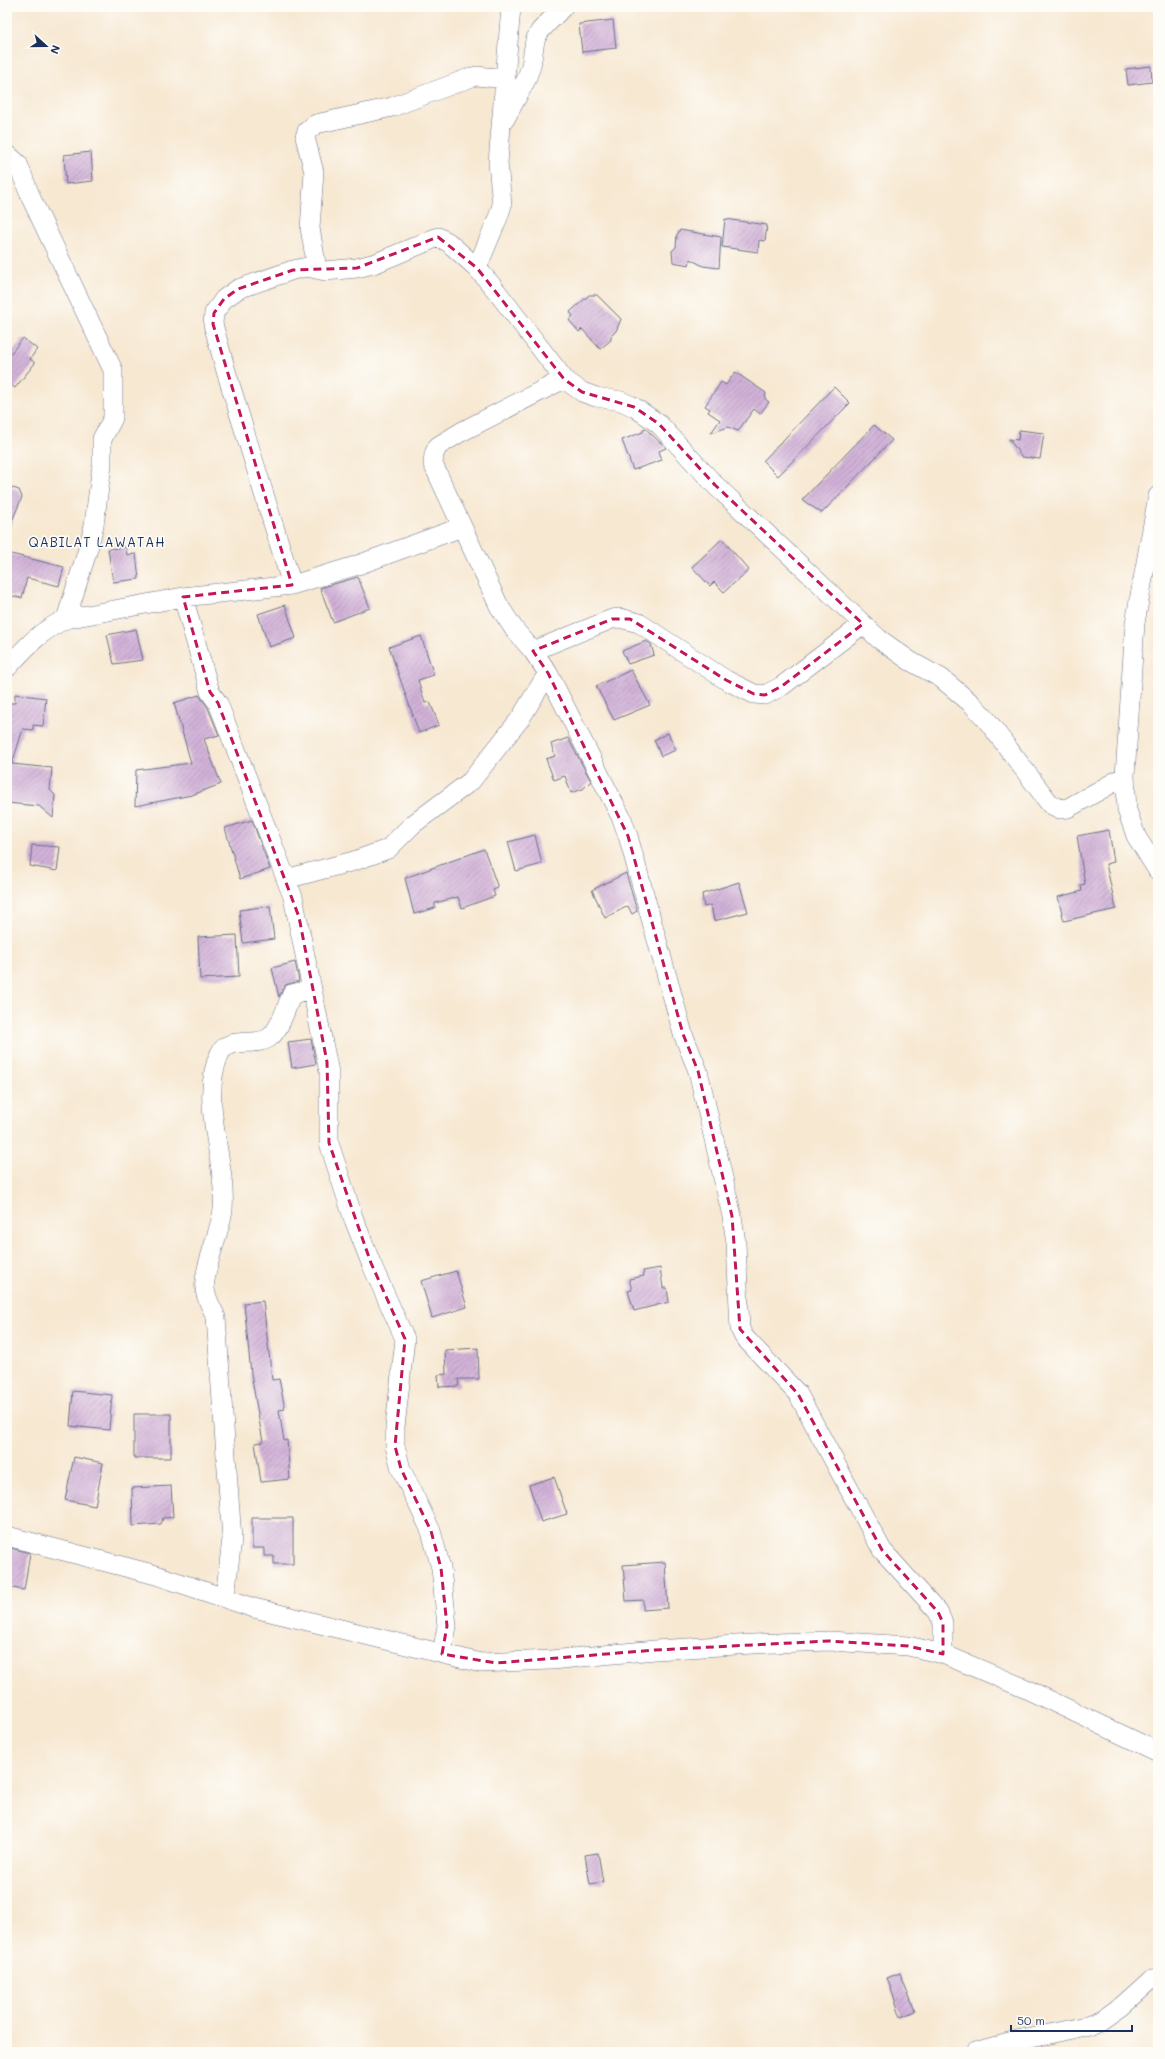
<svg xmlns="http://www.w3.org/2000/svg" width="1165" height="2059" viewBox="0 0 1165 2059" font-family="Mali,sans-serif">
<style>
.building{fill:url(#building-hatch)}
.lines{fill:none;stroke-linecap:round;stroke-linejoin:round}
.minor-casing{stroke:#687087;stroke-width:20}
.minor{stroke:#fff;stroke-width:19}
.marked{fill:none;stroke:#c2185b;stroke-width:3;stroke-dasharray:8 5;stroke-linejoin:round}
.labels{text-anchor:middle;stroke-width:3.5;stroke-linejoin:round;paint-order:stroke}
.quarter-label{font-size:13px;letter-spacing:1px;fill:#1b2f5e;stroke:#fdfcf7}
</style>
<defs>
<pattern id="building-hatch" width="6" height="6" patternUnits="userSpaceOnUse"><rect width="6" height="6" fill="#d2b2d8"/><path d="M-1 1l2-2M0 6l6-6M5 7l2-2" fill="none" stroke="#aa91b2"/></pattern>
</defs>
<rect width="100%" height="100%" fill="#fdfcf7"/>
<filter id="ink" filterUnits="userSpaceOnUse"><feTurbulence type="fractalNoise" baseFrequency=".025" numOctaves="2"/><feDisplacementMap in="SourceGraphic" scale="8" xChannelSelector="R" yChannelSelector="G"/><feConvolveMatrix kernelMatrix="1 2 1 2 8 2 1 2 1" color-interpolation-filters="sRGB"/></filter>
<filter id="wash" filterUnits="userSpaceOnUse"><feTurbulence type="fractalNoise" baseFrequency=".012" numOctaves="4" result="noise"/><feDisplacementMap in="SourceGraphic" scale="16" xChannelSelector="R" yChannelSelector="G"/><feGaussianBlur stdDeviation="0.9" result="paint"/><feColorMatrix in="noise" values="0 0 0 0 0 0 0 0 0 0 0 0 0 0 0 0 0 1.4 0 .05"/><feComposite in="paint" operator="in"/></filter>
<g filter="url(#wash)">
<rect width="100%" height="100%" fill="#f7e8d2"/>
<g id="blocks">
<path class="building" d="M613,20L616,48L582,52L579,24Z
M1151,66L1152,82L1128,85L1126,69Z
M91,152L93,181L66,184L64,155Z
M725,219L767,225L765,241L759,240L758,252L722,247Z
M680,230L721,237L719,268L703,266L690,259L689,265L673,262L672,251L676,247L677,235Z
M589,295H597L621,319L616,331L611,336V340L600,349L582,329L579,332L569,320L573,316L570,312Z
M23,338L37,349L30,359L35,363L15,388L7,382V358Z
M735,372L766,393L765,399L769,402L760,414L754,409L738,431L728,427L711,433L720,420L708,412L710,409L705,406L721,382L726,385Z
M834,387L850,403L778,476L763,461Z
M874,425L892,440L822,513L802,500Z
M646,429L666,448L659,451L662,460L633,470L622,440L643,432V430Z
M1019,430L1044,433L1040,459L1022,457L1009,439L1018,440Z
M7,486L19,490L22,497L7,533Z
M722,539L749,570L724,592L714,582L710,586L692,567Z
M126,547L127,555L136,554L139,579L113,582L108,549Z
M7,553L64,567L59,586L27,578L22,598L7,595Z
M358,577L370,608L333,622L320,588Z
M285,605L296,638L269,647L258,614Z
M136,629L143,660L114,664L107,635Z
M421,636L434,675L418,680L425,703L430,702L439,725L419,733L389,647Z
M646,641L651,644L654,655L628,664L622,651Z
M631,670L650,705L614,720L596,686Z
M15,694L46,698L43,726L33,725V730L23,729L12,764L52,768L50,790L55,795L53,818L39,806L7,803V725L10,703H15Z
M199,695L208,708L219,735L204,739L221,784L192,795L135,806L136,770L191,763L174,703Z
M668,733L676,750L661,756L654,740Z
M568,738L591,781L583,789L571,793L565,776L554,780L546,759L555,756L551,744Z
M252,820L270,869L240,879L225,828Z
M1109,830L1114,862L1106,864L1116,909L1064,921L1058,897L1082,891L1081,885L1085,884L1077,836Z
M535,835L542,864L516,871L508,842Z
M32,845L60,847L57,871L30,866Z
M484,849L498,888L493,890L495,896L462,908L458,897L435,903V908L414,914L405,878Z
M626,873L637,911L632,914L628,906L605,918L592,890Z
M739,882L748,912L714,921L711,905L704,907L702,894Z
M270,906L274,939L243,943L239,910Z
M237,935L239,977L200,979L198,937Z
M295,962L299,981L285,985L279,997L272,968Z
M311,1039L316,1064L292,1068L288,1042Z
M660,1268L663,1288H667L669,1302L634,1311L628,1291L632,1290L629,1279L644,1276L643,1271Z
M456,1271L467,1307L432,1318L421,1281Z
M263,1301L272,1380L279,1379L285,1409L279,1410L284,1441L287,1440L290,1479L261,1482L255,1443L263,1442L251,1374L244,1303Z
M478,1348L479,1379H458L459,1386L439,1387L438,1375L446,1374L445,1350Z
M73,1391L112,1395L109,1430L70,1426Z
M134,1414H171V1458H134Z
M74,1457L103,1463L95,1506L65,1500Z
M554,1477L567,1514L541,1522L529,1485Z
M171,1486L173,1517L163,1518L161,1524L133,1526L132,1488Z
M252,1518H293V1564H274V1556H264V1548H252Z
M7,1547L30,1553L24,1590L7,1587Z
M665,1562L668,1608L643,1610V1600L626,1601L623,1565Z
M598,1853L603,1882L590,1884L585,1855Z
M900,1973L915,2011L901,2017L887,1978Z"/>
</g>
</g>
<g filter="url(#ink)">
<use href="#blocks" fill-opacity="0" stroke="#687087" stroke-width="1"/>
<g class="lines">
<g class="minor-casing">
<path id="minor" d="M505,119L526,80L531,66L535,40L540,31L563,7
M7,154L18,164L31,198L113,370V418L102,439V465L94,525L88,549L66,619
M477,268L499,215L502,205L498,163L511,7
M317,269L310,228L314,172L305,137L307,131L316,124L392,107L472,77L477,76L506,79
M1158,496L1135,623L1125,776L1127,810L1136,836L1158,871
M292,585L226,371L213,324L214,313L224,299L238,289L293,270L307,267L325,271L357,268L376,263L438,237L448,242L477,268L494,288L564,379L582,392L596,397L621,401L634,407L659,424L715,485L879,639L910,661L941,678L972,704L986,719L1050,804L1060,809L1068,808L1125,776
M183,597L292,585L355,566L462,527
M863,624L782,686L765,695L754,694L726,680L639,623L620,618L612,619L533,651L548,673L622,819L628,836L683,1034L698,1071L732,1216L736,1243L740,1329L744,1337L798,1394L882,1550L938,1612L943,1623V1654
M533,651L514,629L499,606L433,464L434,454L438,446L461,432L564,379
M7,668C26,647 40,631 66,619L183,597L210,692L218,703L293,897L329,1072V1143L353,1217L371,1263L405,1339L395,1427V1446L401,1469L431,1531L441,1568L447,1626L442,1654
M286,879L354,861L388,849L412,825L471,781L520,719L548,673
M7,1536L156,1575L254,1608L481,1663L551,1660L655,1650L753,1644L829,1641L908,1646L943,1654L1024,1688L1158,1752
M225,1597L232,1539L216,1317C212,1308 206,1299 205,1289C202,1272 221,1230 223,1209C227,1160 198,1100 220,1053C230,1035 256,1048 270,1037C281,1028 286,1007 292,994L312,989
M975,2052L1013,2042L1090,2025L1102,2020L1122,2006L1152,1979L1158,1978"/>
</g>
<use href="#minor" class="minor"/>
</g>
</g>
<path class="marked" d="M438,237L477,268L564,379L582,392L634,407L659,424L715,485L863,624L782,686L765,695L754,694L726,680L630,619H612L533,651L548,673L628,836L683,1034L698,1071L732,1216L740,1329L798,1394L882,1550L938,1612L943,1623V1654L908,1646L829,1641L655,1650L496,1663L442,1654L447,1626L441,1568L431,1531L401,1469L395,1446L405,1339L371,1263L329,1143L327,1062L299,917L218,703L210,692L183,597L292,585L213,324L214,313L224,299L238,289L293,270L357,268Z"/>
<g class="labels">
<g class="quarter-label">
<text x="97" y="547">QABILAT LAWATAH</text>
</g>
</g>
<rect width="1165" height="2059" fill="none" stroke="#fdfcf7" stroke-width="24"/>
<g transform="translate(46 46) rotate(111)" stroke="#fdfcf7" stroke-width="3" paint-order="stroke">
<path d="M0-3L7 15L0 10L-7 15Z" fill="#1b2f5e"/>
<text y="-6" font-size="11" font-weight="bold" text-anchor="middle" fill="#1b2f5e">N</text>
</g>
<path d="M1011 2025v6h121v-6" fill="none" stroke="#1b2f5e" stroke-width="2"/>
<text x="1017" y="2025" font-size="12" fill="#1b2f5e" stroke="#fdfcf7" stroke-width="3" paint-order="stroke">50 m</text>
</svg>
